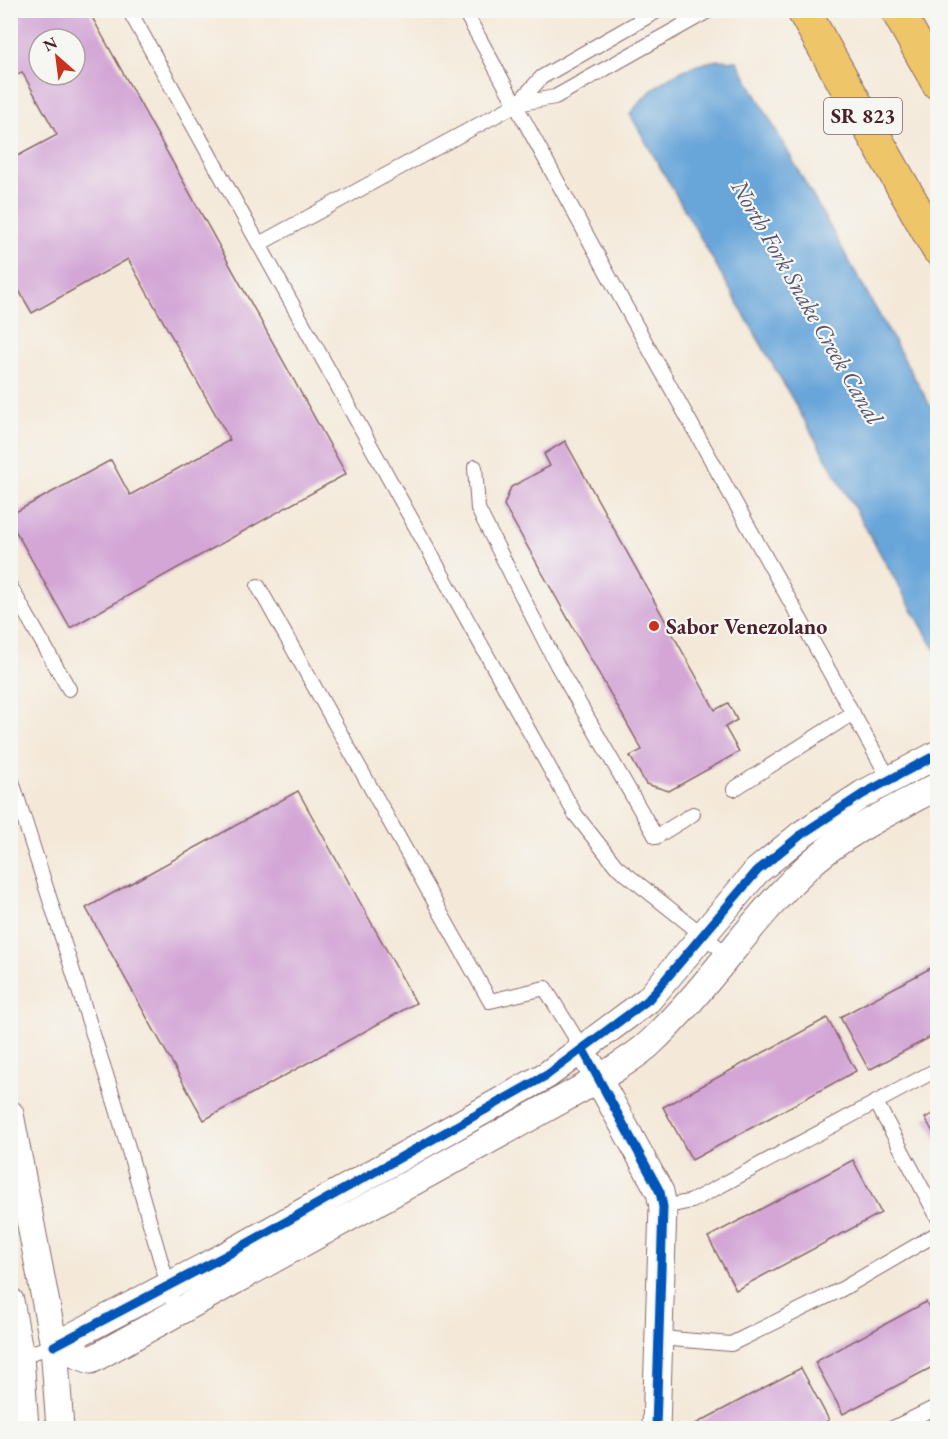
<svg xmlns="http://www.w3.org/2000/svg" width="948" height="1439" viewBox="0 0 948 1439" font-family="'EB Garamond',serif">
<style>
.water{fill:#67a5d9;stroke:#586282;stroke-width:1.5}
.building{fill:#d3a6d6;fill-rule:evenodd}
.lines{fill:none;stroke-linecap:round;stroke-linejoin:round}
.lane-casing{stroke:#866668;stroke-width:16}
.street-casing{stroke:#866668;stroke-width:29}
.highway-casing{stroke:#866668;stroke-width:35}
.lane{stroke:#fff;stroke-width:14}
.street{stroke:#fff;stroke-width:27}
.highway{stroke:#eec569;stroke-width:33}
.cycleway-casing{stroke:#f6f6f2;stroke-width:13}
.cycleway{stroke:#0057b8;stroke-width:9}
.poi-dot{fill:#c8321e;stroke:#f6f6f2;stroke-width:2}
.labels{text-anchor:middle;stroke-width:4.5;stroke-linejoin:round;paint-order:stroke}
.shield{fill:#f6f6f2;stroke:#7e6067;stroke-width:1.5}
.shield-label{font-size:21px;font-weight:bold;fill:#4a1f2b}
.poi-label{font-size:22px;font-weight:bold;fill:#4a1f2b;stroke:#f6f6f2;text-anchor:start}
.water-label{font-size:24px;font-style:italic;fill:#565571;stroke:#f6f6f2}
</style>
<rect width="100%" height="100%" fill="#f6f6f2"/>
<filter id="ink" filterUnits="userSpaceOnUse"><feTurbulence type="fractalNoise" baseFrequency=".0167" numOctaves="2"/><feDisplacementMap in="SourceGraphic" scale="12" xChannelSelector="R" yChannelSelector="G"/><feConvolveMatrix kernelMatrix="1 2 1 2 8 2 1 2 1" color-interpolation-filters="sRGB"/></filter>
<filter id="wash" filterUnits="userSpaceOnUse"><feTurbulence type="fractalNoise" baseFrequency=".008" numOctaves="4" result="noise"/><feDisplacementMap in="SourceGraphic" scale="24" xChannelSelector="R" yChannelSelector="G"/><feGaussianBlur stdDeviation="1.35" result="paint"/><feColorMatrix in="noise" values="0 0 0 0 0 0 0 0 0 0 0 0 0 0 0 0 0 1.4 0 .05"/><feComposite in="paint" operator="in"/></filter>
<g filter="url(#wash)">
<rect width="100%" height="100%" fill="#f4e9d9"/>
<path class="water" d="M718,60L737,61L937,418V653L630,114C654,83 679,67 718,60Z"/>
<g id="blocks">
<path class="building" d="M10,10H88L346,474L70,628L10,521V515L111,460L130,495L230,440L128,259L32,313L10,275V160L57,135L22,72L10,78ZM39,39H75V75H39Z
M565,441L715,710L728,703L737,720L725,727L739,752L669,791L646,784L630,756L642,750L504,505L511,487L550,466L544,454Z
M298,791L416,1003L204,1120L86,908Z
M938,964V1033L869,1070L840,1017Z
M827,1018L856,1071L692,1160L663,1107Z
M938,1111V1141L925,1118Z
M853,1160L881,1213L736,1290L708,1237Z
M926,1302L938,1323V1364L843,1414L815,1362Z
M801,1368L829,1420L814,1428H688Z"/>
</g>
</g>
<g filter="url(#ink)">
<use href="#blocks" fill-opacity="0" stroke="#866668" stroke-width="1.5"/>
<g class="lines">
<g class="lane-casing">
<path id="lane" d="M129,10L575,814L616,866L728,955
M464,10L623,302L890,780
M517,104L542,77L659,10
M259,244L517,104L555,97L710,10
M475,467L478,509L557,665L656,837L693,814
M10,586L69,689
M258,586L490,1001L545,988L583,1050
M10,775L116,1106L176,1313
M734,789L853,713
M876,1102L938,1218
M663,1207L692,1201L938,1069
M660,1338L731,1344L842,1289L938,1233
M20,1356L54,1346
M893,1428L938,1406"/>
</g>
<g class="street-casing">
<path id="street" d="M590,1064L660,1192L663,1207L656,1428
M10,1114L54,1346L60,1428
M10,1301L20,1356L25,1428
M54,1346L225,1256L547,1075L648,1000L757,871L802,834L863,794L938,754
M54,1346L91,1360L599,1079C615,1068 633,1058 648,1045C706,991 748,923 806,868C843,833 893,810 938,786"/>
</g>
<g class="highway-casing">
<path id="highway" d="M803,10L938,249
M897,10L938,83"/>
</g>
<use href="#lane" class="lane"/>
<use href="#street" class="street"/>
<use href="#highway" class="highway"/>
<g class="cycleway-casing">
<path id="cycleway" d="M583,1050L660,1192L663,1207L656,1428
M54,1346L225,1256L547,1075L648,1000L757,871L802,834L863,794L938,754"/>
</g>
<use href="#cycleway" class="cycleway"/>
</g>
</g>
<circle class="poi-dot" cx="654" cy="626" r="6"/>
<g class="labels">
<rect class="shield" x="824" y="98" width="78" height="36" rx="4.5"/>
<g class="shield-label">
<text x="863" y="123">SR 823</text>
</g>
<g class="poi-label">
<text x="666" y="634">Sabor Venezolano</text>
</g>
<g class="water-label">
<text transform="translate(807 302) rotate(60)" y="8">North Fork Snake Creek Canal</text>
</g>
</g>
<rect width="948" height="1439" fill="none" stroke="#f6f6f2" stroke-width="36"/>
<g transform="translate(57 57) rotate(332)"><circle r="28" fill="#f6f6f2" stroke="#b1a0a2" stroke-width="1.5"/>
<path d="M0-4.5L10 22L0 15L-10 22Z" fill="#c8321e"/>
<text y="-9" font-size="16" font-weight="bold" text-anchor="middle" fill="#4a1f2b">N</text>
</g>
</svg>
